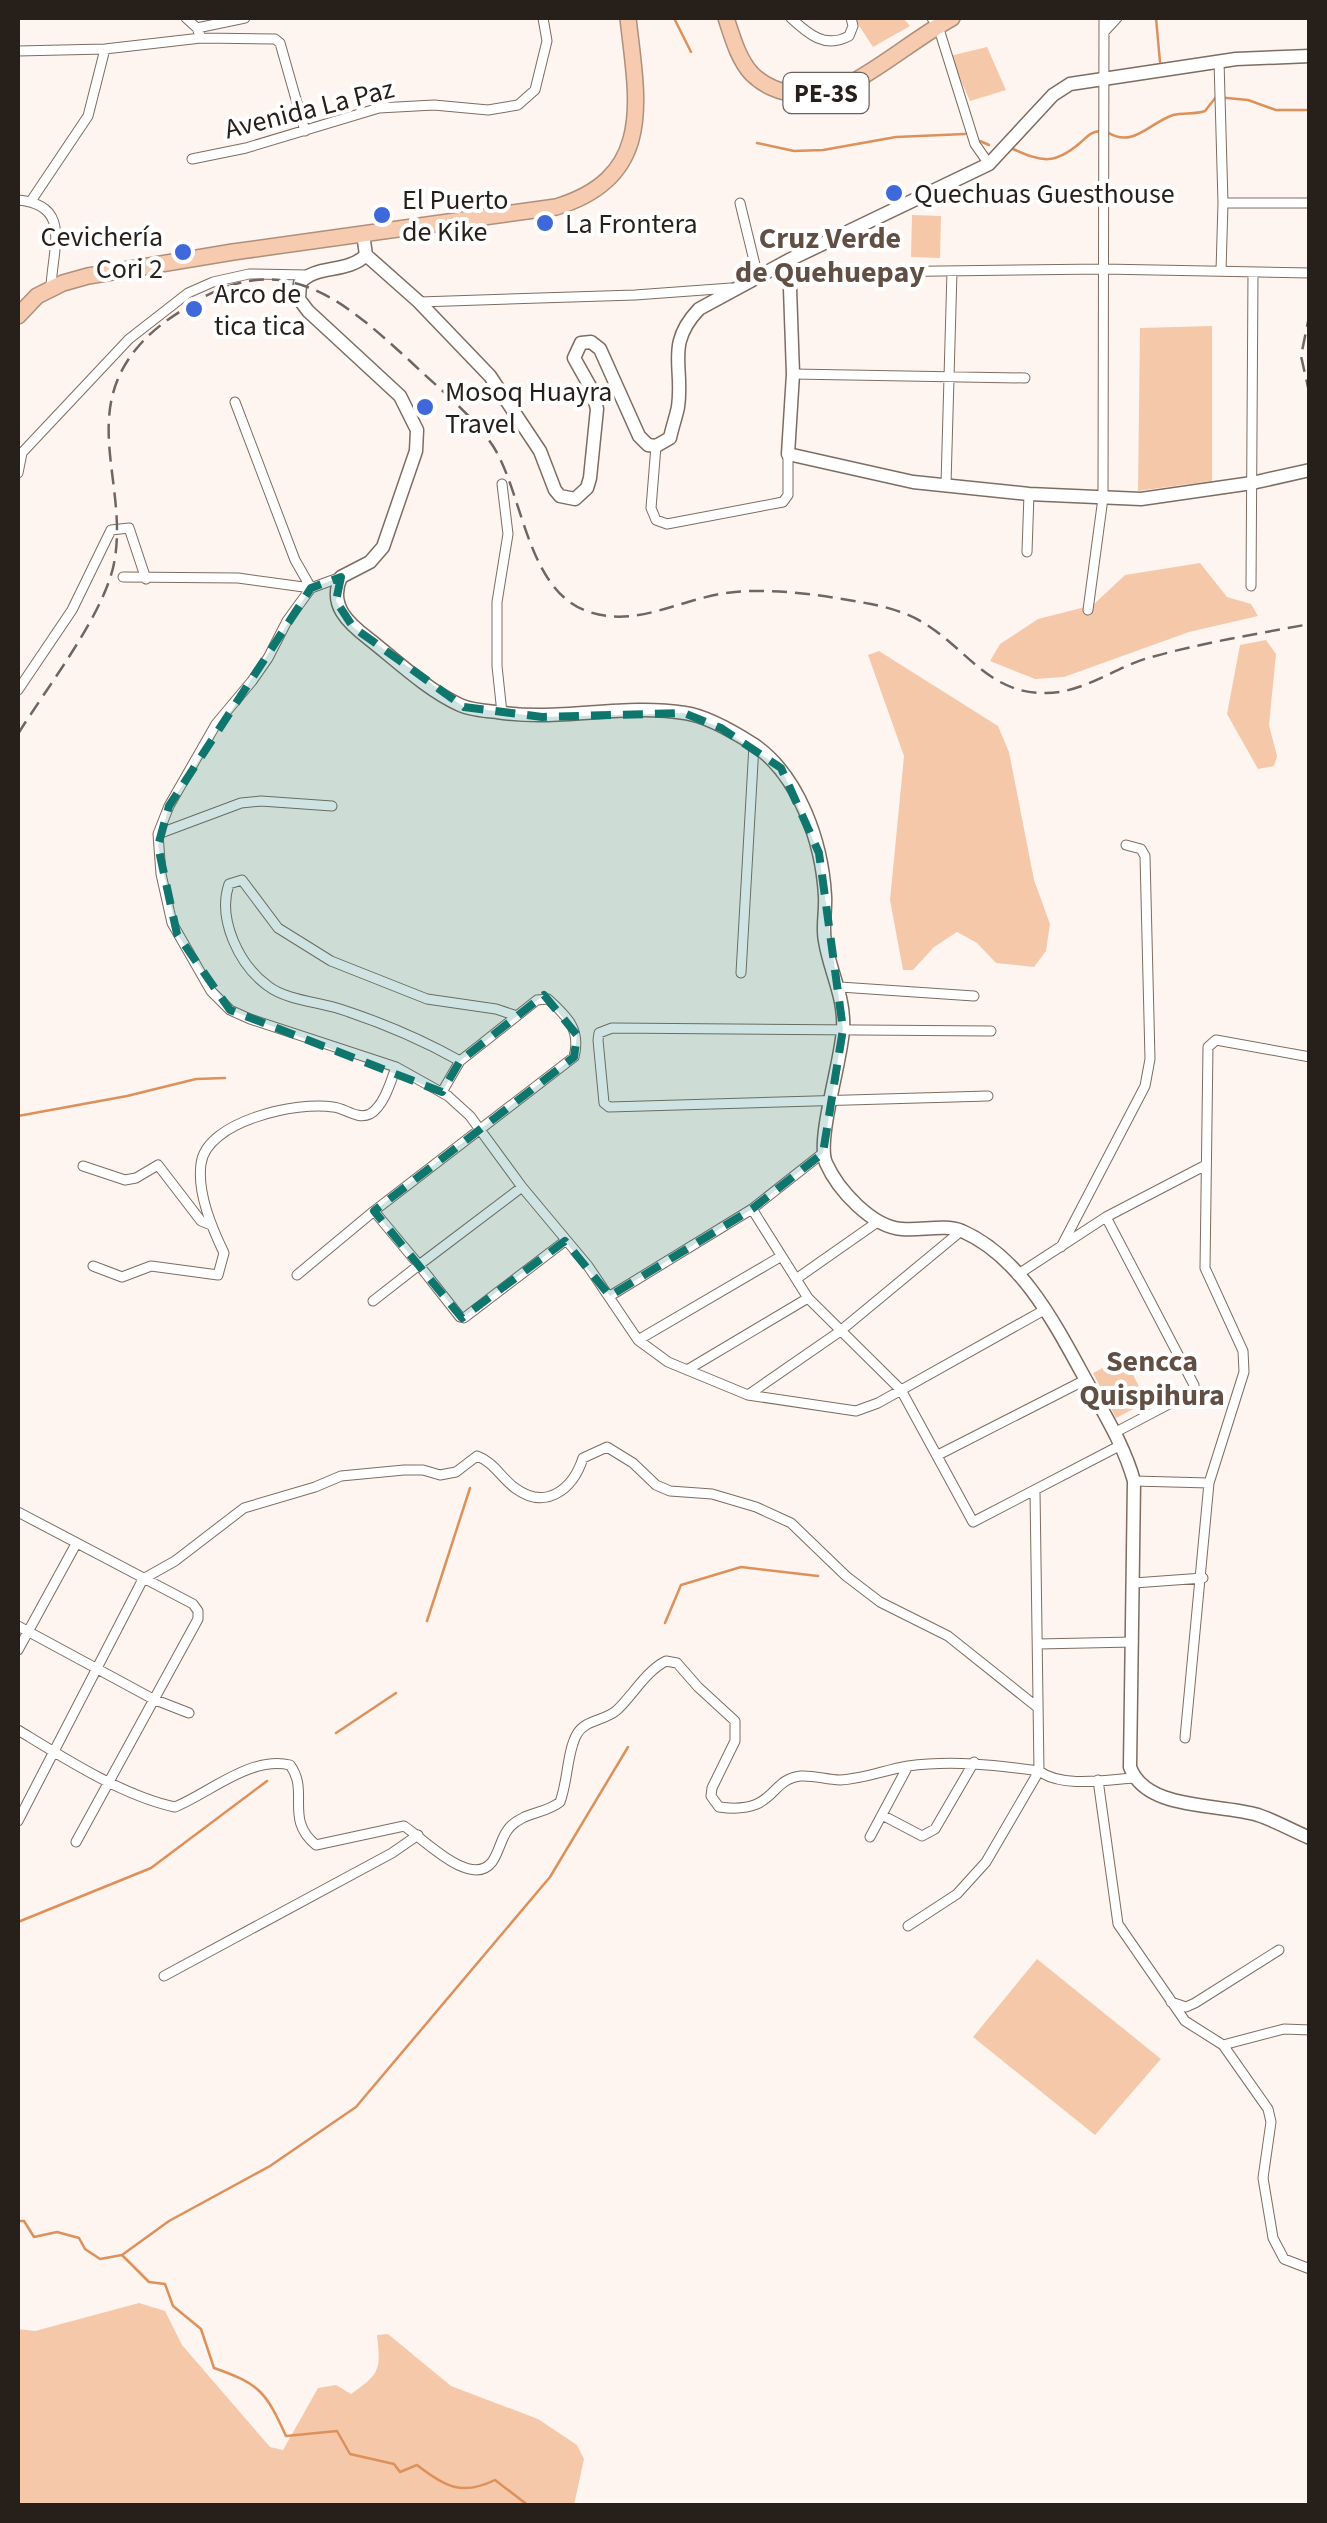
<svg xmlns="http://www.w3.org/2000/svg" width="1327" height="2523" viewBox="0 0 1327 2523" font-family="'Source Sans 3',sans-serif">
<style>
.green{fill:#f5c8aa}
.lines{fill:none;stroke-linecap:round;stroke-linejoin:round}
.stream{stroke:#dd9059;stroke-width:2.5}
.street-casing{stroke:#7e6c60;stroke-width:11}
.secondary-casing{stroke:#7e6c60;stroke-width:15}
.highway-casing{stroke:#ae8f7b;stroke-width:18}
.street{stroke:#fff;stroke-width:9}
.secondary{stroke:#fff;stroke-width:12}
.highway{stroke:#f6cbaf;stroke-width:15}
.rail{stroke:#6e6661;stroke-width:2.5;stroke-dasharray:15 8;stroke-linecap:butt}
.marked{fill:#0f766e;fill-opacity:0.2;stroke:#0f766e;stroke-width:8;stroke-dasharray:20 12;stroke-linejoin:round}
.poi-dot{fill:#3f69db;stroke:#fff;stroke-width:4}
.labels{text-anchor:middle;stroke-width:8;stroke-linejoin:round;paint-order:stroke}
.shield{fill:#fff;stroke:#68625f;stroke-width:2.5}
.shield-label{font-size:25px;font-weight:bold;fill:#271f1a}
.street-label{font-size:28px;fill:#271f1a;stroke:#fff}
.poi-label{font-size:28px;fill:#271f1a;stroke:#fff;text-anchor:start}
.neighbourhood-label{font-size:30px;font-weight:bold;fill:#614f44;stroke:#fff}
</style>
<rect width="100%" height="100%" fill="#fef5f0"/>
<path class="green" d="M854,18H903L910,26L873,47Z
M987,47L1006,90L970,101L950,56Z
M912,215L941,216L940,258L911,257Z
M1212,326V481L1138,491L1140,328Z
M1200,563L1227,597L1251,604L1258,616L1189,632L1064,677L1035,679L990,661L1000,644L1038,619L1093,605L1125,575Z
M1266,640L1276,654L1269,725L1277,756L1274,766L1258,769L1227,714L1240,645Z
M879,651L998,726L1009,752L1034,880L1050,924L1046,951L1034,967L996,963L977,943L957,932L934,947L913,970H903L890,900L904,756L868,655Z
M1124,1357L1147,1402L1116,1418L1093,1373Z
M1037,1959L1161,2059L1095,2135L973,2037Z
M139,2303L165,2311L182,2345L270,2447L283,2450L318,2388L336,2385L351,2394C380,2374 381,2370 377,2335L388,2334L451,2386L538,2419L577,2445L584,2459L574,2505H18V2329L35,2331Z"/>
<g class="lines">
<path class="stream" d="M674,18L691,52
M1156,18L1160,62
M1107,132C1133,149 1149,123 1173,115C1184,112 1194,115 1205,111L1216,97L1248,100L1276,110H1310
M980,141L989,145
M757,143L794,151L823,150L896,137L965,134
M1013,149C1043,162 1054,165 1080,143C1087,137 1090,132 1100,131
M18,1116L127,1096L196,1079L225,1078
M427,1621L470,1488
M665,1623L681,1585L741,1567L818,1576
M336,1733L396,1693
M18,1922L151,1868L267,1781
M18,2221H24L34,2237L57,2232L79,2238L85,2249L100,2259L122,2255L149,2282L165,2284L173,2306L201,2329L214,2368C260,2384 266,2392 286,2436L337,2431L350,2454L394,2464L400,2472L417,2465C445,2487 462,2496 495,2480L529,2506
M122,2255L169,2221L270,2166L356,2107L550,1877L628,1747"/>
<g class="street-casing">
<path id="street" d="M791,18C808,34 825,49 849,36L853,26L851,18
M932,18L938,26L975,144L989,164
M197,28L245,18
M1104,32L1117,18
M201,38L275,39L280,43L305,131
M18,51L105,49L201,38L197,28L186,18
M1219,61L1223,203L1221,271
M192,159L246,148L379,108L434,105L488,110L518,105L535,90L547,41L543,18
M18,200C73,205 52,249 51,288
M31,201L88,116L105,49
M740,203L758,277
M1223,203H1310
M790,273L1103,269L1310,273
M419,302L635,295L731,288
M793,374L1025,378
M235,402L295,560L311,588
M656,446L651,508L656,520L667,524L783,502L788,495V454
M18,457L129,339L188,293L213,282L249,274L307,275
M18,473L22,453
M502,484L508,534L497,602V666L502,713
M946,484L952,271
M1027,552L1029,494
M123,577L238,578L311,588L341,577
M1251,586L1253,273
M311,588L287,621L268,658L252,681L216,724L169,806L158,834L161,874L172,923L211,991L230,1010L250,1019L396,1067L448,1096L470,1116L522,1187L588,1266L638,1340L668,1362L748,1395L856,1411L878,1403L1046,1309
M1088,610L1103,498L1104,18
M18,690L72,610L111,530L129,528L146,579
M158,834L241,803L261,801L332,806
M741,973L754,745
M840,987L974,996
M460,1061C421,1039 383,1023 340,1009C318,1002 286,1000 268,986C239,965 217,919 229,884L242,880L278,928L331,961L427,999L496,1009L514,1015
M442,1092L460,1061L537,1000L548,999C568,1017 581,1030 574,1057L374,1211L419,1265L522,1187
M988,1096L609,1107L604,1103L598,1040L599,1033L612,1028L991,1031
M83,1166L125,1180L136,1178L158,1165L201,1221L211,1225
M752,1209L823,1153
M1106,1217L1194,1385L1190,1393L1114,1433
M1061,1247L1145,1086L1150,1059L1145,856L1141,849L1126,845
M93,1266L122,1277L151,1266L218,1275L224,1253C212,1228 197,1193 201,1164C206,1121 298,1101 333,1107C345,1108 357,1120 370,1114C384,1106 391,1081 396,1067
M297,1275L374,1211
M1017,1275L1106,1217L1204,1166
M796,1279L876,1223
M610,1296L752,1209L808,1298L901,1390L973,1522L1121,1445
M373,1301L419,1265L460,1317L464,1318L565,1241
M638,1340L780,1257
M687,1370L808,1298
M748,1395L839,1332L961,1231
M938,1455L1085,1380
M1134,1481L1209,1483
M18,1512L193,1604L198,1611V1619L76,1842
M1134,1583L1203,1578
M18,1626L153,1699L189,1713
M1038,1644L1133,1642
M18,1650L76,1544
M18,1730C64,1758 123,1796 175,1807C211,1792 250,1756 290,1765C310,1792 284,1819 316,1845L404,1826C424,1839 471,1889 492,1862C500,1851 501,1836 510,1827C524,1812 545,1814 560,1802C568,1781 567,1751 577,1734C586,1719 605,1721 617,1710C633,1695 646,1671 666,1661L677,1663L698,1687L735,1721V1741L712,1788L711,1796L719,1807C777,1815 768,1779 801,1776C814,1775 827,1780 840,1780C863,1779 885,1770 908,1766C952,1760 995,1765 1039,1771C1062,1788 1106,1780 1134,1778
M1185,1738L1209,1483L1244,1372L1243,1351L1205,1268L1208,1047L1216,1040L1310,1057
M1098,1780L1118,1924L1185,2021L1223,2045L1268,2109L1271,2122L1263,2178L1273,2238L1284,2259L1310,2269
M882,1815L922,1836L935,1829L974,1762
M18,1821L143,1579L175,1561L244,1508L315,1487L341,1476L404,1470H423L440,1475L456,1472L477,1456C494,1462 501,1478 515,1488C546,1511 573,1489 583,1458L607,1447L633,1463L656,1485L670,1491L712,1494L756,1507L791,1523L846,1576L880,1602L948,1636L1037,1707
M870,1837L908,1766
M908,1926L957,1894L986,1862L1039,1771L1035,1491
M164,1976L392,1853L418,1835
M1171,2002L1186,2007L1195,2003L1279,1950
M1223,2045L1284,2029L1310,2030"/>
</g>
<g class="secondary-casing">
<path id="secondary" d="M363,234L366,255C347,274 316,264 300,283L299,299L308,311L400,396L417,430L416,451L383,547L370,562L341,577C328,605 348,623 369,639C397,661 427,690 460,705C471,710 485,711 497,712C559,722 623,703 685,713C707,716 734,732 753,744C799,775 822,842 825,896C826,911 822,927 825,941C830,972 845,997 843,1029C842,1059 816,1140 826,1163C838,1190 872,1227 902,1229C921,1231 944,1224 962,1231C1026,1259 1061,1336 1093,1393C1109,1422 1125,1449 1134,1481L1130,1767C1146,1811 1219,1803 1258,1815C1276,1821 1293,1831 1310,1838
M366,255L419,302L490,376L540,451L555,490L560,496L575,499L587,488L590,478L597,409L592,390L574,358L581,343L591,342L600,349L639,436L648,445L656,446L670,438C672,428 676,417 678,407C684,366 665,345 699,309L789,260L989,164L1053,95L1070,84L1236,59L1310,56
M789,260L793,374L788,454L913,482L1029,494L1141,499L1252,483L1310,470"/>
</g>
<g class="highway-casing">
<path id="highway" d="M726,18C732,36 738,59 752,74C773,95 813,101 840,89C879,70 914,39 952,18
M18,316L37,296L63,283L88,276L233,252L556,207C656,177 637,99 628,18"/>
</g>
<use href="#street" class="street"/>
<use href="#secondary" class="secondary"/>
<use href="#highway" class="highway"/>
<path class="rail" d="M1310,312L1301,356L1310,396
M18,734C47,687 100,620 113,568C131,490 79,417 137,348C155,326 179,312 202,298C290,250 347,304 410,361C438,388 471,413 493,446C523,493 526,586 584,610C636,631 683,596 735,592C779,588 828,596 871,604C892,608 913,615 930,627C970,654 992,694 1046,693C1083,693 1114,668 1148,658C1201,643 1256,634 1310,624"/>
</g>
<path class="marked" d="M341,577L336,601L353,627L464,707L542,717L684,713L721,728L781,768L819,853L843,1029L823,1153L752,1209L610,1296L565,1241L462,1318L374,1211L574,1057L577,1035L544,995L460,1061L442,1092L230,1010L177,934L158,846L169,806L311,588Z"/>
<g class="poi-dot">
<circle cx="894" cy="193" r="10"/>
<circle cx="382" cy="215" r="10"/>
<circle cx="545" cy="223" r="10"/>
<circle cx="183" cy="252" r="10"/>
<circle cx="194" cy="309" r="10"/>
<circle cx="425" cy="407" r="10"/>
</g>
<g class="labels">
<rect class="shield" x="783.5" y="73" width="85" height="40" rx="8"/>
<g class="shield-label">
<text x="826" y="102">PE-3S</text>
</g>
<g class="street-label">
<text transform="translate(309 108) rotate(-14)" y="10">Avenida La Paz</text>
</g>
<g class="poi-label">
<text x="914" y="203">Quechuas Guesthouse</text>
<text x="402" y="209">El Puerto<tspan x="402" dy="32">de Kike</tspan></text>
<text x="565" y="233">La Frontera</text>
<text x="163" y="246" text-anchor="end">Cevichería<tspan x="163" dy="32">Cori 2</tspan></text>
<text x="214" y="303">Arco de<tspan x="214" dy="32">tica tica</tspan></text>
<text x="445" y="401">Mosoq Huayra<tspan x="445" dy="32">Travel</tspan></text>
</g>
<g class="neighbourhood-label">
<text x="830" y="248">Cruz Verde<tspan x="830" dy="34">de Quehuepay</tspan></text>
<text x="1152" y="1371">Sencca<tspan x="1152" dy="34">Quispihura</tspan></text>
</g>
</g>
<rect width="1327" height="2523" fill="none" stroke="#271f1a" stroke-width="40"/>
</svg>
